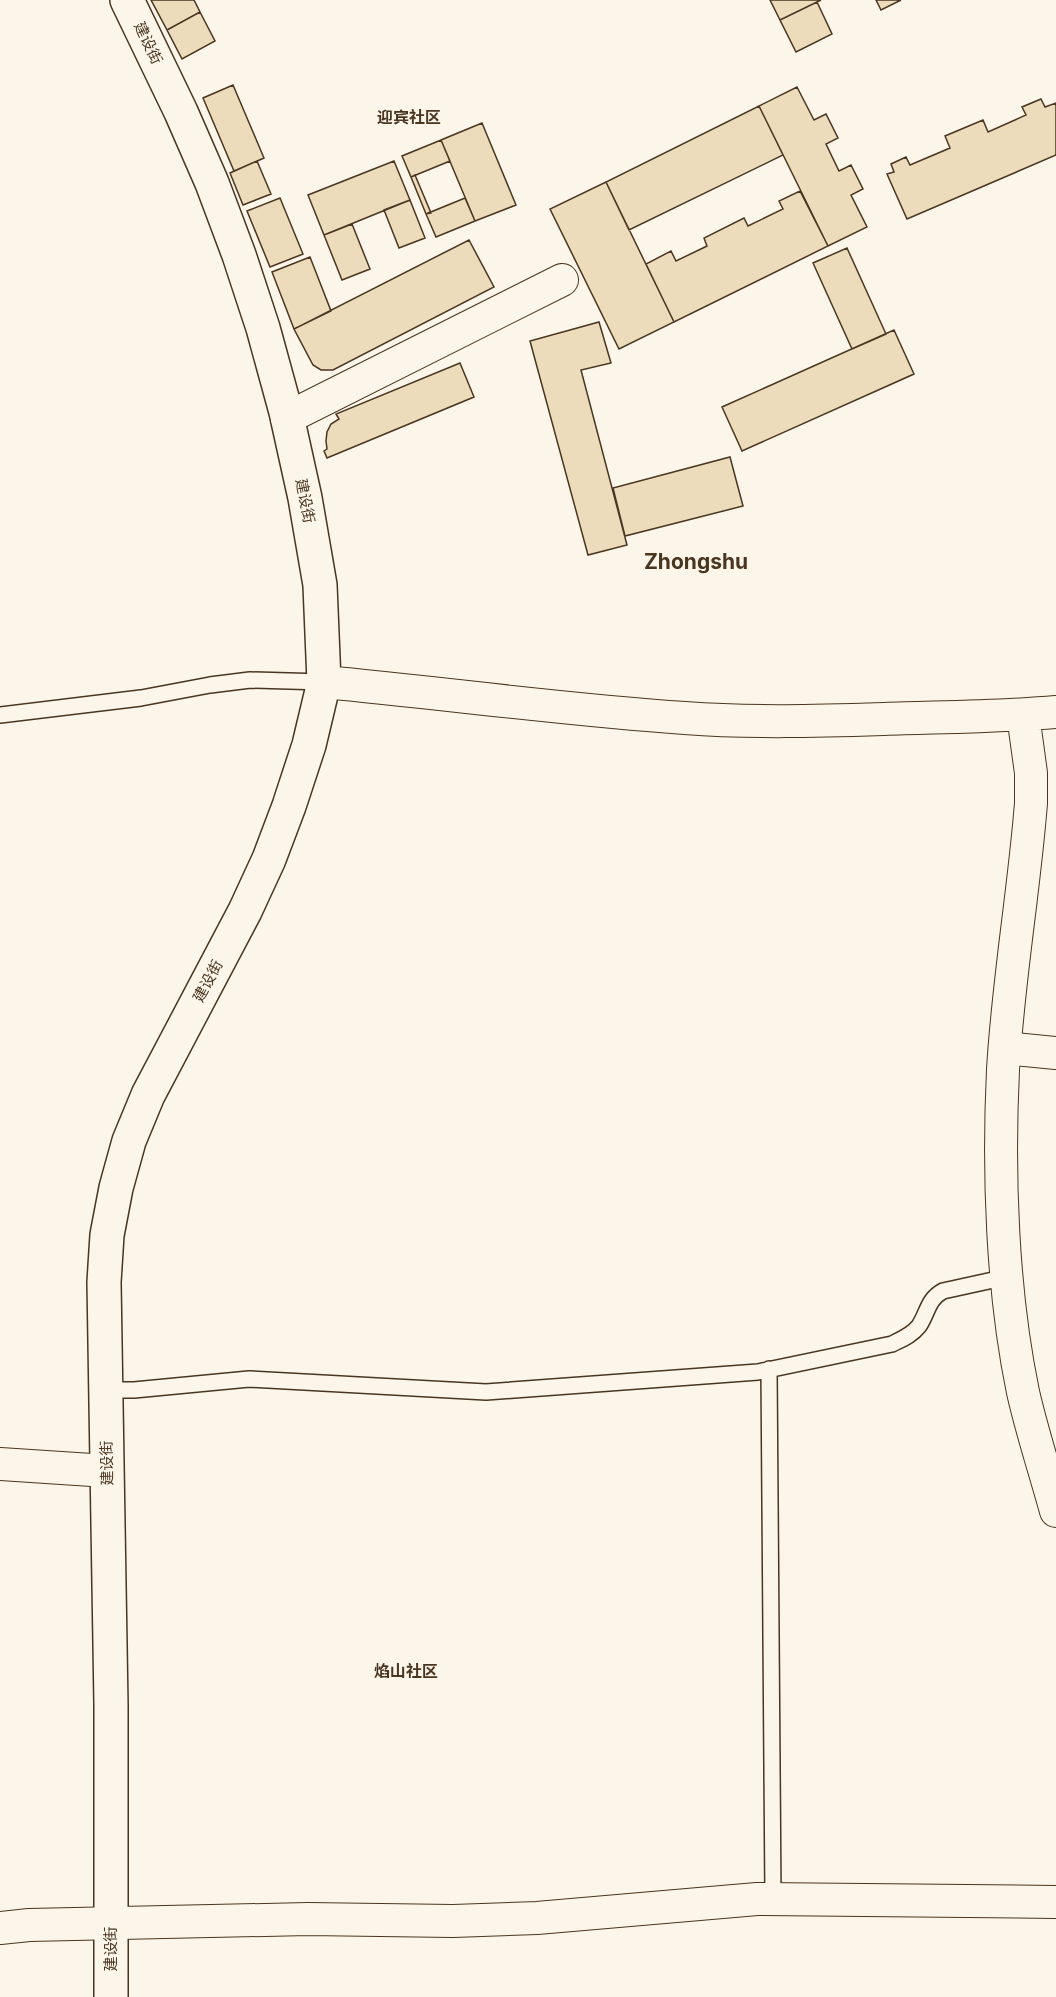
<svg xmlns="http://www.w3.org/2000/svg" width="1056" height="1997" viewBox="0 0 1056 1997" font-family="Inter,'Noto Sans SC',sans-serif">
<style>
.building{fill:#ecdcbc;stroke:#4a3520;stroke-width:1.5}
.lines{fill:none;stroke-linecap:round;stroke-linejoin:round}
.service-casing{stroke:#4a3520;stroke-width:18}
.minor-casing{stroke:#4a3520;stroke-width:34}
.tertiary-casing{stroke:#4a3520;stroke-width:36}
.service{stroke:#fbf6e9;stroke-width:15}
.minor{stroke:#fbf6e9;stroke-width:32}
.tertiary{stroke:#fbf6e9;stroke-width:33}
.labels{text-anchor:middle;stroke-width:4.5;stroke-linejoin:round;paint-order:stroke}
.street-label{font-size:15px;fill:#4a3520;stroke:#fbf6e9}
.neighbourhood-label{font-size:16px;font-weight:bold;fill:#4a3520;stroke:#fbf6e9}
.district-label{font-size:21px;font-weight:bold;fill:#4a3520;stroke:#fbf6e9}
</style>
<rect width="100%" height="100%" fill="#fbf6e9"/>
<path class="building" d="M151,0H194L200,12L167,30Z
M770,0H821L780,20Z
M876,0H901L881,10Z
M817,2L832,34L796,52L780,20Z
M200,12L215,41L182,59L167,30Z
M233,85L264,158L234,171L203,98Z
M797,87L814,120L826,114L838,138L826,144L839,171L851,165L863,189L851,195L867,227L828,246L759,106Z
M1041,99L1045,107L1056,103V155L907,219L887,174L894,172L891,164L906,157L910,165L950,148L945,136L983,120L988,132L1026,115L1022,107Z
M759,106L783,155L629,230L606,182Z
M482,123L516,205L475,221L441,140Z
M441,140L450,161L411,177L402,156Z
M257,161L271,194L243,205L230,173Z
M394,161L410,200L324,235L308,195Z
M415,175L431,213L426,214L411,177Z
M606,182L674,322L619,349L550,209Z
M800,191L828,246L674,322L646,264L671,251L676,261L707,246L704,238L744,218L748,226L783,209L779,201Z
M280,198L303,254L270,267L247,211Z
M465,198L475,221L436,237L426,214Z
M410,200L425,238L399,248L384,210Z
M352,224L370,269L342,280L324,235Z
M469,240L494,287L333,370H321L313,365L294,329Z
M847,248L886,334L852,349L813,263Z
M310,257L331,311L294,329L272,272Z
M599,322L611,363L581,370L627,545L588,555L530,341Z
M894,330L914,374L742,451L722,407Z
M460,363L474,397L327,458L324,451L327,449L326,441L327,432L331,424L339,419L336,414Z
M730,457L743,506L625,536L613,488Z"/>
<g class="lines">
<g class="service-casing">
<path id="service" d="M0,715L141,698L210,685L250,680L324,682
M769,1369L773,1899
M105,1390H134L249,1379L486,1392L758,1372L892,1344C902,1339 912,1335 919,1326C928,1312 928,1299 943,1291L1007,1277"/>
</g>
<g class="minor-casing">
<path id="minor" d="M287,418L562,280
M324,682C444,693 564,710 685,718C751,723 818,721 884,719C941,717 999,717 1056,712
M1023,715L1031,773V803C1024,892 1008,981 1003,1070C998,1173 1002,1291 1023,1392C1032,1432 1045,1471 1056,1511
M1005,1048L1056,1053
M0,1464L107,1471
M0,1928L29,1925L308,1919L453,1921L537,1918L757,1899L1056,1902"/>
</g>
<g class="tertiary-casing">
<path id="tertiary" d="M111,1997V1705L104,1282L107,1235L116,1188L129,1141L148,1095L245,911L269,859L289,806L309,745L324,682L320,585L305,498L286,412L263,328L239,255L212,183L181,112L127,0"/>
</g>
<use href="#service" class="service"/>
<use href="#minor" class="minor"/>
<use href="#tertiary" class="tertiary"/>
</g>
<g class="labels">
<g class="street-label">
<text transform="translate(148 43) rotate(64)" y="5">建设街</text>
<text transform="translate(305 501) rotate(79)" y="5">建设街</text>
<text transform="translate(208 981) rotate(-62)" y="5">建设街</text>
<text transform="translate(107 1463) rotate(-91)" y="5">建设街</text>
<text transform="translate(111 1949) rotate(-90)" y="5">建设街</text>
</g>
<g class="neighbourhood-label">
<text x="409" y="123">迎宾社区</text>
<text x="406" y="1677">焰山社区</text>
</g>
<g class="district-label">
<text x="696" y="569">Zhongshu</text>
</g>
</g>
</svg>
